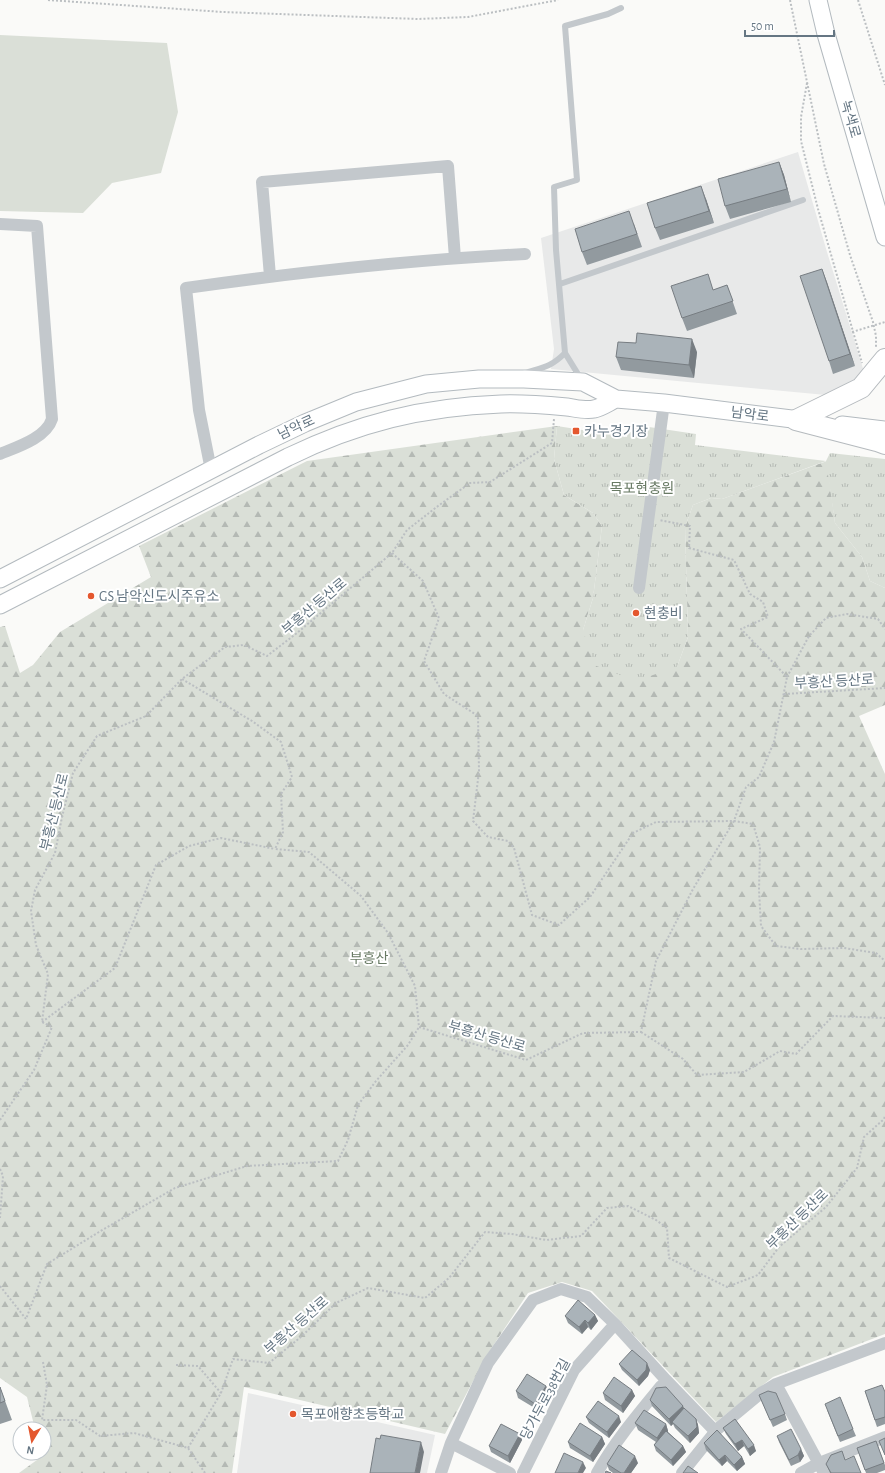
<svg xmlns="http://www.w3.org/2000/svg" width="885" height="1473" viewBox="0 0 885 1473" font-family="'Alegreya Sans','Noto Sans KR',sans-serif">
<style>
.built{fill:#e8e9e9}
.forest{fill:url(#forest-firs)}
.park{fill:url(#park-tufts)}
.pitch{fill:#dadfd7}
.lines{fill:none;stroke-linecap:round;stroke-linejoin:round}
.secondary-casing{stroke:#b3babf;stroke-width:19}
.primary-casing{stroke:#b5babe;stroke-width:22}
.path{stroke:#bbbfc2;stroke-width:2;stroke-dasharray:2 2;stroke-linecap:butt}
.lane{stroke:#c3c8cc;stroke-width:6}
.street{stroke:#c3c8cc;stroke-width:12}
.secondary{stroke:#fff;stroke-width:17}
.primary{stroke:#fff;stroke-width:20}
.path-bridge{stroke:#bbbfc2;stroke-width:2;stroke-dasharray:2 2;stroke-linecap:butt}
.wall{fill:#929a9f}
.shaded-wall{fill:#777d82}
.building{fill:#aab3b9;stroke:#777d82}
.poi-dot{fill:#e4572e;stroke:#fff;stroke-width:1.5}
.labels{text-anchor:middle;stroke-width:4;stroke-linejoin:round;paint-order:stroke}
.street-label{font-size:14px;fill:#657683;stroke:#fff}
.poi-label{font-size:14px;fill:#657683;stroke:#fff;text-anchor:start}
.park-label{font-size:14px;fill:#687a64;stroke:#fff}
</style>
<defs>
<pattern id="forest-firs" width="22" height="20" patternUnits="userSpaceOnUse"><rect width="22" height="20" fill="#dadfd7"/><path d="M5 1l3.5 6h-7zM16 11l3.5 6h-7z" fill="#b4b9b4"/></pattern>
<pattern id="park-tufts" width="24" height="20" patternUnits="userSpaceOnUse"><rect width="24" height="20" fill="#dadfd7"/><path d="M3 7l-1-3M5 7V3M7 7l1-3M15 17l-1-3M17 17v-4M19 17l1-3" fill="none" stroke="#b4b9b4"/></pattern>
</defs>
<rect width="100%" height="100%" fill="#fafaf8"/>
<path class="built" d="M798,152L827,252L865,375L826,395L551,369L554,349L541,238Z
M248,1393L435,1435L427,1473H237Z"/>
<path class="forest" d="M557,426L554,459L564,495L593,513L602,526L593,598L583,630L677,667L688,637L685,527L693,505L711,498L722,499L827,461L835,523L862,557L870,581L885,588V705L859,716L885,774V1334L773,1377L716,1422L592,1291L562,1282L528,1293L487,1355L445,1434L244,1387L232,1473H19L41,1457V1453H44V1429H35L27,1397L0,1378V627L5,626L20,673L33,665L60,632L151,577L139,546L307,461Z"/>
<path class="park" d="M629,424L696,434L695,445L826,461L830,453L885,459V588L870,581L862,557L835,523L826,461L722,499L711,498L693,505L685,527L688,637L677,667L635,681L594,665L583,630L593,598L602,526L593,513L564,495L554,459L557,426L627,437Z"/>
<path class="pitch" d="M0,35L167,43L178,112L161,173L112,183L83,213L0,211Z"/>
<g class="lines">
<g class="secondary-casing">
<path id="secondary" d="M818,0L826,34L885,237
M842,425L885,430
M0,579L259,445L305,423L356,402L426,384L479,379H524L583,382L616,399L664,403L808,421
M0,605L288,457C358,423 422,407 501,404C523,403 545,405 567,407C575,408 586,411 594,409C601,408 609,402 616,399"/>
</g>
<g class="primary-casing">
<path id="primary" d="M796,420L861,388L885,359
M796,420L877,441L885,444"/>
</g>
<path class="path" d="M48,0L223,12L418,19L468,17L558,0
M790,0L824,164L850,255L873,322L876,336V347
M858,0L885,85
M807,83L801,117V141L818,209L862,363
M392,553L423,581L439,618L424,661L444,694L478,716L479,771L473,821L488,837L508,841L514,848L532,915L559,925L590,897L633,833L656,822L734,821L753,824L760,847L759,890L761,926L776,946L801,949L844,948L876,953L885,961
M787,677L809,636L826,618L847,614L878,619L885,629
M182,679L252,721L281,742L292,777L281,794L283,832L275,849L309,852L361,896L388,933L415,986L419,1027L526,1060L583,1033L641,1032L656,961L693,889L734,821L746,787L759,777L774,742L787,677L741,629L768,617L763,602L750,594L734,560L689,548L690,526L659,520
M784,694L885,688
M42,1022L115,968L156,865L189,846L221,838L275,849
M641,1032L683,1059L697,1075L744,1072L780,1051L796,1054L833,1016L885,1018
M0,1120L34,1070L52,1027L42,1022L48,974L36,945L31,911L35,890L55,853L62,817L73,773L97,736L146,716L182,679L225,647L244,645L267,656L297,633L392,553L407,530L438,506L470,483L490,482L552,443L554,419
M0,1169L3,1176L0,1218
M0,1286L26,1319L47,1264L99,1232L175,1188L247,1166L338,1161L348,1140L358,1105L376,1081L408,1045L419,1027
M43,1362L47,1385L42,1420H76L100,1436L134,1433L188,1448L205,1473
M176,1365L198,1366L221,1393
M188,1448L221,1393L233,1359L269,1363L302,1336L336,1303L368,1288L425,1298L449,1278L485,1232L512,1234L546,1240L581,1236L607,1208L628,1206L656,1220L667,1228L669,1258L727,1287L758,1275L779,1247L826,1207L857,1168L864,1137L884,1119L885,1116"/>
<path class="lane" d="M560,284L803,200
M565,353L556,250L554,187L577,180L565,26L608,14L621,8
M525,373C544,367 551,367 565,353L581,379"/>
<path class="street" d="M0,224L37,226L52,419C46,438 17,447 0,454
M270,276L262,182L448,166L455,258
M211,470L199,410L186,288C299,272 411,260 525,254
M639,588L664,403
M451,1443L510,1473
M441,1473L451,1443L488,1363L533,1300L561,1289L587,1297L615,1324L666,1380L715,1431L761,1393L776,1384
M523,1473L574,1370L615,1324
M597,1473C615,1441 638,1414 661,1386
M682,1473L715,1432
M801,1473L819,1463L885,1437
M824,1473L776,1384L885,1343"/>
<use href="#secondary" class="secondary"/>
<use href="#primary" class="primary"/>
<path class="path-bridge" d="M852,332L885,322"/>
</g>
<path class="wall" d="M779,162L784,175L791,202L730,219L725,206Z
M706,199L714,223L660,240L655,228Z
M634,224L642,247L587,265L582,252Z
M822,269L855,366L833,374L829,361Z
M727,285L737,314L687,331L682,318L714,290Z
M697,352L694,378L621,370L616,357Z
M595,1315L598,1321L591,1330L588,1327L582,1334L568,1323L565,1316Z
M619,1364L650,1370L648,1376L639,1386L622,1370Z
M546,1386L549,1392L538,1410L518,1398L516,1391Z
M0,1387L12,1420L0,1424Z
M632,1390L635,1396L623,1413L605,1400L603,1393Z
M865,1391L885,1392V1424L877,1427Z
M759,1395L785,1414L787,1420L773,1427Z
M650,1400L683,1406L684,1409L696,1419L698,1425L699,1433L690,1443L675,1428L673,1424L671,1426L652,1406Z
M827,1410L853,1429L856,1436L840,1442Z
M586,1417L621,1422L609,1438L589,1423Z
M735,1419L756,1451L750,1456L744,1446L738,1451L726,1434L723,1428Z
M635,1423L666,1424L668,1431V1432L683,1446L686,1452L673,1466L656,1451L654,1445L656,1442L638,1430Z
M520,1434L522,1440L510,1463L491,1452L489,1446Z
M777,1436L801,1449L804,1456L800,1462L791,1466L779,1442Z
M602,1437L605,1444L593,1462L570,1448L568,1442Z
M876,1441L885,1465V1470L877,1473H866L857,1448Z
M704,1443L742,1457L745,1464L737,1471L727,1461L722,1466L706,1450Z
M845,1460L861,1473H830L826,1464Z
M638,1463L631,1473H613L609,1470L607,1464Z"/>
<path class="shaded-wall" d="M779,162L784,175L791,202L787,189Z
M701,186L706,199L714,223L709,211Z
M822,269L827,282L855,366L850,354Z
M692,339L697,352L694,378L689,365Z
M595,1315L598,1321L591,1330L588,1323Z
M585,1320L588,1327L582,1334L579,1327Z
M647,1363L650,1370L648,1376L639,1386L637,1380Z
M546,1386L549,1392L538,1410L535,1404Z
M632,1390L635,1396L623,1413L621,1406Z
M683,1406L686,1412L672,1422L673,1424L671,1426L669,1419Z
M619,1416L621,1422L609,1438L607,1432Z
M696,1419L698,1425L699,1433L690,1443L688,1436Z
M666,1424L668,1431L659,1444L657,1438Z
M520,1434L522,1440L510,1463L508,1456Z
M602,1437L605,1444L593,1462L590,1456Z
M742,1440L744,1446L738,1451L735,1444Z
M421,1442L424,1452L420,1473H415Z
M754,1445L756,1451L750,1456L748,1449Z
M683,1446L686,1452L673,1466L671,1460Z
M801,1449L804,1456L800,1462L798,1455Z
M725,1455L727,1461L722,1466L719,1460Z
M635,1456L638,1463L631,1473H624Z
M742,1457L745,1464L737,1471L734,1465Z
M583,1462L586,1468L583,1473H578Z"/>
<path class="building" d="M779,162L787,189L725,206L718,179Z
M701,186L709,211L655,228L647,203Z
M629,211L637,234L582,252L575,229Z
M822,269L850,354L829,361L800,276Z
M708,274L713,290L727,285L733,301L682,318L671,286Z
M637,333L692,339L689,365L616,357L618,342L636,343Z
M578,1300L595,1315L588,1323L585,1320L579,1327L565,1316Z
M632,1350L647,1363L646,1370L637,1380L619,1364Z
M527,1374L546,1386L535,1404L516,1391Z
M614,1377L632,1390L621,1406L603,1393Z
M882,1385L885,1392V1417L875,1420L865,1391Z
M0,1387L5,1401L0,1403Z
M666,1387L683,1406L669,1419L650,1400L656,1388Z
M768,1391L776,1393L785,1414L770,1420L759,1395Z
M840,1397L853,1429L838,1436L825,1404Z
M598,1401L619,1416L607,1432L586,1417Z
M684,1408L696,1419L697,1427L688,1436L672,1422Z
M644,1410L666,1424L657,1438L635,1423Z
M735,1419L754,1445L748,1449L742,1440L735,1444L723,1428Z
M580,1423L602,1437L590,1456L568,1442Z
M501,1424L520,1434L508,1456L489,1446Z
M791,1429L801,1449L798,1455L789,1460L777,1436Z
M717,1430L742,1457L734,1465L725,1455L719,1460L704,1443Z
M666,1431L683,1446L671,1460L654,1445Z
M381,1435L421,1442L415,1473H370L376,1438L380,1439Z
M885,1438V1455L879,1441Z
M876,1441L884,1463L865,1470L857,1448Z
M619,1445L635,1456L624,1473H621L607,1464Z
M842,1451L845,1460L854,1456L861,1473H831L826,1464L831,1455Z
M564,1453L583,1462L578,1473H555Z
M688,1466L698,1473H683Z
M606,1471L611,1473H605Z"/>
<g class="poi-dot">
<rect x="572" y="427" width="8" height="8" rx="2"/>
<circle cx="91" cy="596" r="4"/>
<circle cx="636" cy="613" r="4"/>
<circle cx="293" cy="1414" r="4"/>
</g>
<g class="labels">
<g class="street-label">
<text transform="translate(851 119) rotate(74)" y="5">녹색로</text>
<text transform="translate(750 414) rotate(7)" y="5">남악로</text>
<text transform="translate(296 427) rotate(-25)" y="5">남악로</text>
<text transform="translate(314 606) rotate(-40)" y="5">부흥산 등산로</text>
<text transform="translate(834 681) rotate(-3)" y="5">부흥산 등산로</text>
<text transform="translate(54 812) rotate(-76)" y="5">부흥산 등산로</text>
<text transform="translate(487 1036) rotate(16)" y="5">부흥산 등산로</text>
<text transform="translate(797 1219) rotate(-44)" y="5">부흥산 등산로</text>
<text transform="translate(296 1325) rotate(-41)" y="5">부흥산 등산로</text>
<text transform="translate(545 1399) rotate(-62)" y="5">당가두로38번길</text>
</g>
<g class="poi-label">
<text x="584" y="436">카누경기장</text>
<text x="99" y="601">GS 남악신도시주유소</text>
<text x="644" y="618">현충비</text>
<text x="301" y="1419">목포애향초등학교</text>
</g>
<g class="park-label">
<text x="642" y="493">목포현충원</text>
<text x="369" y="963">부흥산</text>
</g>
</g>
<g transform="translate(32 1441) rotate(190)"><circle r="19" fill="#ffffff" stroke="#c1c8cd"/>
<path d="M0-3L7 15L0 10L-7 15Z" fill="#e4572e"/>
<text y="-6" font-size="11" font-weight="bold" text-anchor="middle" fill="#657683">N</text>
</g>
<path d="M745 30v6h89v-6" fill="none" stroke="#657683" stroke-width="2"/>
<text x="751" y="30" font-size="12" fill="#657683" stroke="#ffffff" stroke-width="3" paint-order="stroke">50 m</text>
</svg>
